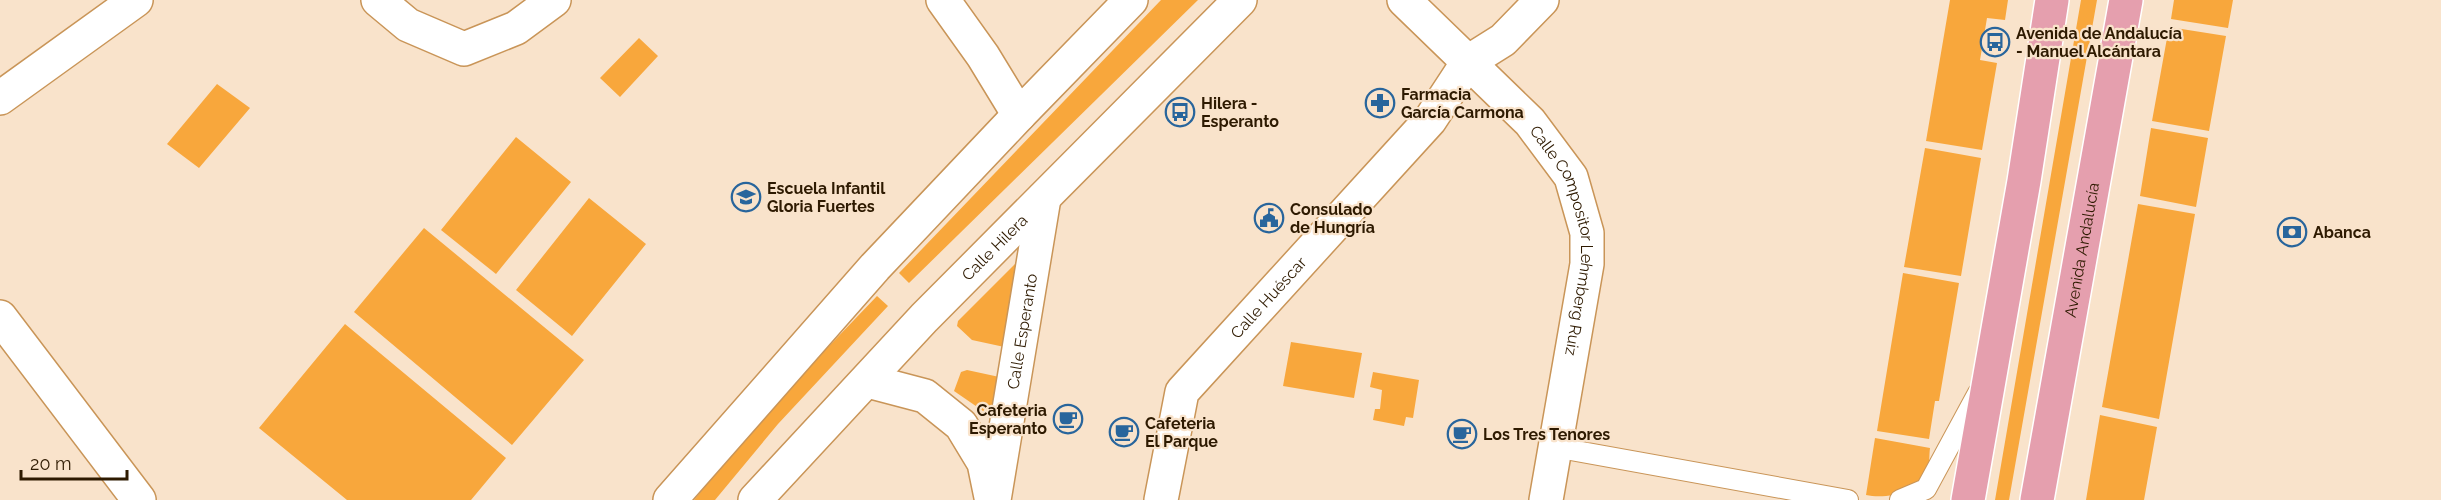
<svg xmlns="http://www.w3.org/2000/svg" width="2441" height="500" viewBox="0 0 2441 500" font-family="Raleway,sans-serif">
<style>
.green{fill:#f8a73c}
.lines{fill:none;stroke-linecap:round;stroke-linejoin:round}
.lane-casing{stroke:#c99558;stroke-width:22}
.street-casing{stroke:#c99558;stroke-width:36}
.secondary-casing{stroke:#c99558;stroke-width:36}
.primary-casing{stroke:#fff;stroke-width:36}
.lane{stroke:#fff;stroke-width:20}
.street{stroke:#fff;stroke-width:33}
.secondary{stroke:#fff;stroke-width:33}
.primary{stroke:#e59fae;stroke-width:33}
.labels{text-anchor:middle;stroke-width:4.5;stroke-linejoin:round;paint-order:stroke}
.poi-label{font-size:16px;font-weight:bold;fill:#2e1a01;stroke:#f9e3cb;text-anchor:start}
.street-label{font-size:16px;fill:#2e1a01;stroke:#f9e3cb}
</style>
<rect width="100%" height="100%" fill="#f9e3cb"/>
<path class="green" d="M1161,0H1198L909,283L899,273Z
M1950,0H2008L2005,20L1987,18L1980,60L1997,63L1982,150L1926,141Z
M2081,0H2097L2009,500H1995Z
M2174,0H2233L2228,28L2171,19Z
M2169,27L2226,36L2209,131L2152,121Z
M639,38L658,56L620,97L600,78Z
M217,84L250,108L199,168L167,144Z
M2151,128L2208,138L2196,207L2140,196Z
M516,137L571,182L496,274L441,230Z
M1925,148L1981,158L1961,276L1904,267Z
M589,198L646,244L572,336L516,290Z
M2138,204L2195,214L2159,419L2102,407Z
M424,228L584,360L512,445L354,312Z
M1020,259L1009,348L972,340L957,326L958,321Z
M1903,273L1959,283L1939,401H1935L1929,439L1877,431Z
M877,296L888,306L778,424L715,500H694L761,417Z
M345,324L506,458L471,500H347L259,428Z
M1291,342L1362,353L1354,398L1283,386Z
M967,370L1004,378L998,415L986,413L954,391L961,372Z
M1373,372L1419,380L1413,418L1406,417L1404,426L1373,420L1375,409H1380L1382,390L1370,387Z
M2100,415L2157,427L2144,500H2086Z
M1875,438L1930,448C1929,455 1930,464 1927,471C1919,494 1885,499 1866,495Z"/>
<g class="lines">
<g class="lane-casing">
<path id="lane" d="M1554,447L1848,500
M1900,500L1926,489L1978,393"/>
</g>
<g class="street-casing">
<g id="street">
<path d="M378,0L408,25L464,49L516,28L554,0"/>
<path d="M943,0L983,56L1019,115"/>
<path id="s1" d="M1404,0L1530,122L1571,177L1587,233V264L1546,500"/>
<path d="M0,98L136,0"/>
<path d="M0,317L139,500"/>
<path d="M868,381L925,396L961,425L984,463L991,497"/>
<path id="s2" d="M994,500L1044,198"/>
<path id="s3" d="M1161,500L1182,392L1430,120L1468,62L1503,40L1542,0"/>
</g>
</g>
<g class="secondary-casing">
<g id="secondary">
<path d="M670,500L875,267L1019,115L1131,0"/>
<path id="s4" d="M755,500L924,318L1240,0"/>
</g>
</g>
<g class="primary-casing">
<g id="primary">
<path d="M1968,500L2024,181L2052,0"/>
<path id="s5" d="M2037,500L2126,0"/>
</g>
</g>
<use href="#lane" class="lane"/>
<use href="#street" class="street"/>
<use href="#secondary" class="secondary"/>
<use href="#primary" class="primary"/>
</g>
<defs>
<g id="bus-ring" transform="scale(1.5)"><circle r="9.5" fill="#f9e3cb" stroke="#28659c" stroke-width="1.5"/><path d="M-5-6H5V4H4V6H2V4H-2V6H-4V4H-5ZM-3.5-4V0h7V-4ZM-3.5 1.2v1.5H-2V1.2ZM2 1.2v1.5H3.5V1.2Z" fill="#28659c"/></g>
<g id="pharmacy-ring" transform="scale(1.5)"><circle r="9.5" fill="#f9e3cb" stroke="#28659c" stroke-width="1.5"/><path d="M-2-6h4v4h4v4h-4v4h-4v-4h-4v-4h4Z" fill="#28659c"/></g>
<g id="school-ring" transform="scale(1.5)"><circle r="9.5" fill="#f9e3cb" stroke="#28659c" stroke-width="1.5"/><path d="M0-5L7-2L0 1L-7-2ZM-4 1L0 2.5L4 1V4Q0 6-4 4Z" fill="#28659c"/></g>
<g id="civic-ring" transform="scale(1.5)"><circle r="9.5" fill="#f9e3cb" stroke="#28659c" stroke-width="1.5"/><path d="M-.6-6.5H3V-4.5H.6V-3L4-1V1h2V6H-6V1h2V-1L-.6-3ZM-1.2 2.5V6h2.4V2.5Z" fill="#28659c"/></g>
<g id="bank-ring" transform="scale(1.5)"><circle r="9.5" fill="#f9e3cb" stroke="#28659c" stroke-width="1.5"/><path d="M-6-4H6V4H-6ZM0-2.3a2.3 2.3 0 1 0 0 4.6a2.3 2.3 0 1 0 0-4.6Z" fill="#28659c"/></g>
<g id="cafe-ring" transform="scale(1.5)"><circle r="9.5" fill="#f9e3cb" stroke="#28659c" stroke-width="1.5"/><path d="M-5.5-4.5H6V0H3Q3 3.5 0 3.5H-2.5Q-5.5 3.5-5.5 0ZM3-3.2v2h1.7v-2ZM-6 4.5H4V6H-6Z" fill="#28659c"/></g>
</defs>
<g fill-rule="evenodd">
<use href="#bus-ring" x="1995" y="42"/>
<use href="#pharmacy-ring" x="1380" y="103"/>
<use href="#bus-ring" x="1180" y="112"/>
<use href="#school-ring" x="746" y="197"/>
<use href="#civic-ring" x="1269" y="218"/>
<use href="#bank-ring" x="2292" y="232"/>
<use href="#cafe-ring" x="1068" y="419"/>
<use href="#cafe-ring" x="1124" y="432"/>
<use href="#cafe-ring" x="1462" y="434"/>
</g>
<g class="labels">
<g class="poi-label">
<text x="2016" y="39">Avenida de Andalucía<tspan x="2016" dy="18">- Manuel Alcántara</tspan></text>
<text x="1401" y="100">Farmacia<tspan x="1401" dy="18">García Carmona</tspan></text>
<text x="1201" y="109">Hilera -<tspan x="1201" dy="18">Esperanto</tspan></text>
<text x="767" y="194">Escuela Infantil<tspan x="767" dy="18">Gloria Fuertes</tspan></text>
<text x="1290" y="215">Consulado<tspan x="1290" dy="18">de Hungría</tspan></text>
<text x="2313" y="238">Abanca</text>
<text x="1047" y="416" text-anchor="end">Cafeteria<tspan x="1047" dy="18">Esperanto</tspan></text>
<text x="1145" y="429">Cafeteria<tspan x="1145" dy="18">El Parque</tspan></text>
<text x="1483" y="440">Los Tres Tenores</text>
</g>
<g class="street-label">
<text dy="6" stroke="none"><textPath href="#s1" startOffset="304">Calle Compositor Lehmberg Ruiz</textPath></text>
<text dy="6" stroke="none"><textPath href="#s4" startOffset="348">Calle Hilera</textPath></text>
<text dy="6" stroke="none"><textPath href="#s5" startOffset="254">Avenida Andalucía</textPath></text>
<text dy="6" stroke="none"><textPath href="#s3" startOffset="238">Calle Huéscar</textPath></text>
<text dy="6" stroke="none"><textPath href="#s2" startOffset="171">Calle Esperanto</textPath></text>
</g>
</g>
<path d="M21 470v9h106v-9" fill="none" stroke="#2e1a01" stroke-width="3"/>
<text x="30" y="470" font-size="18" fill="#2e1a01" stroke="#f9e3cb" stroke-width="4.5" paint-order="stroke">20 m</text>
</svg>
